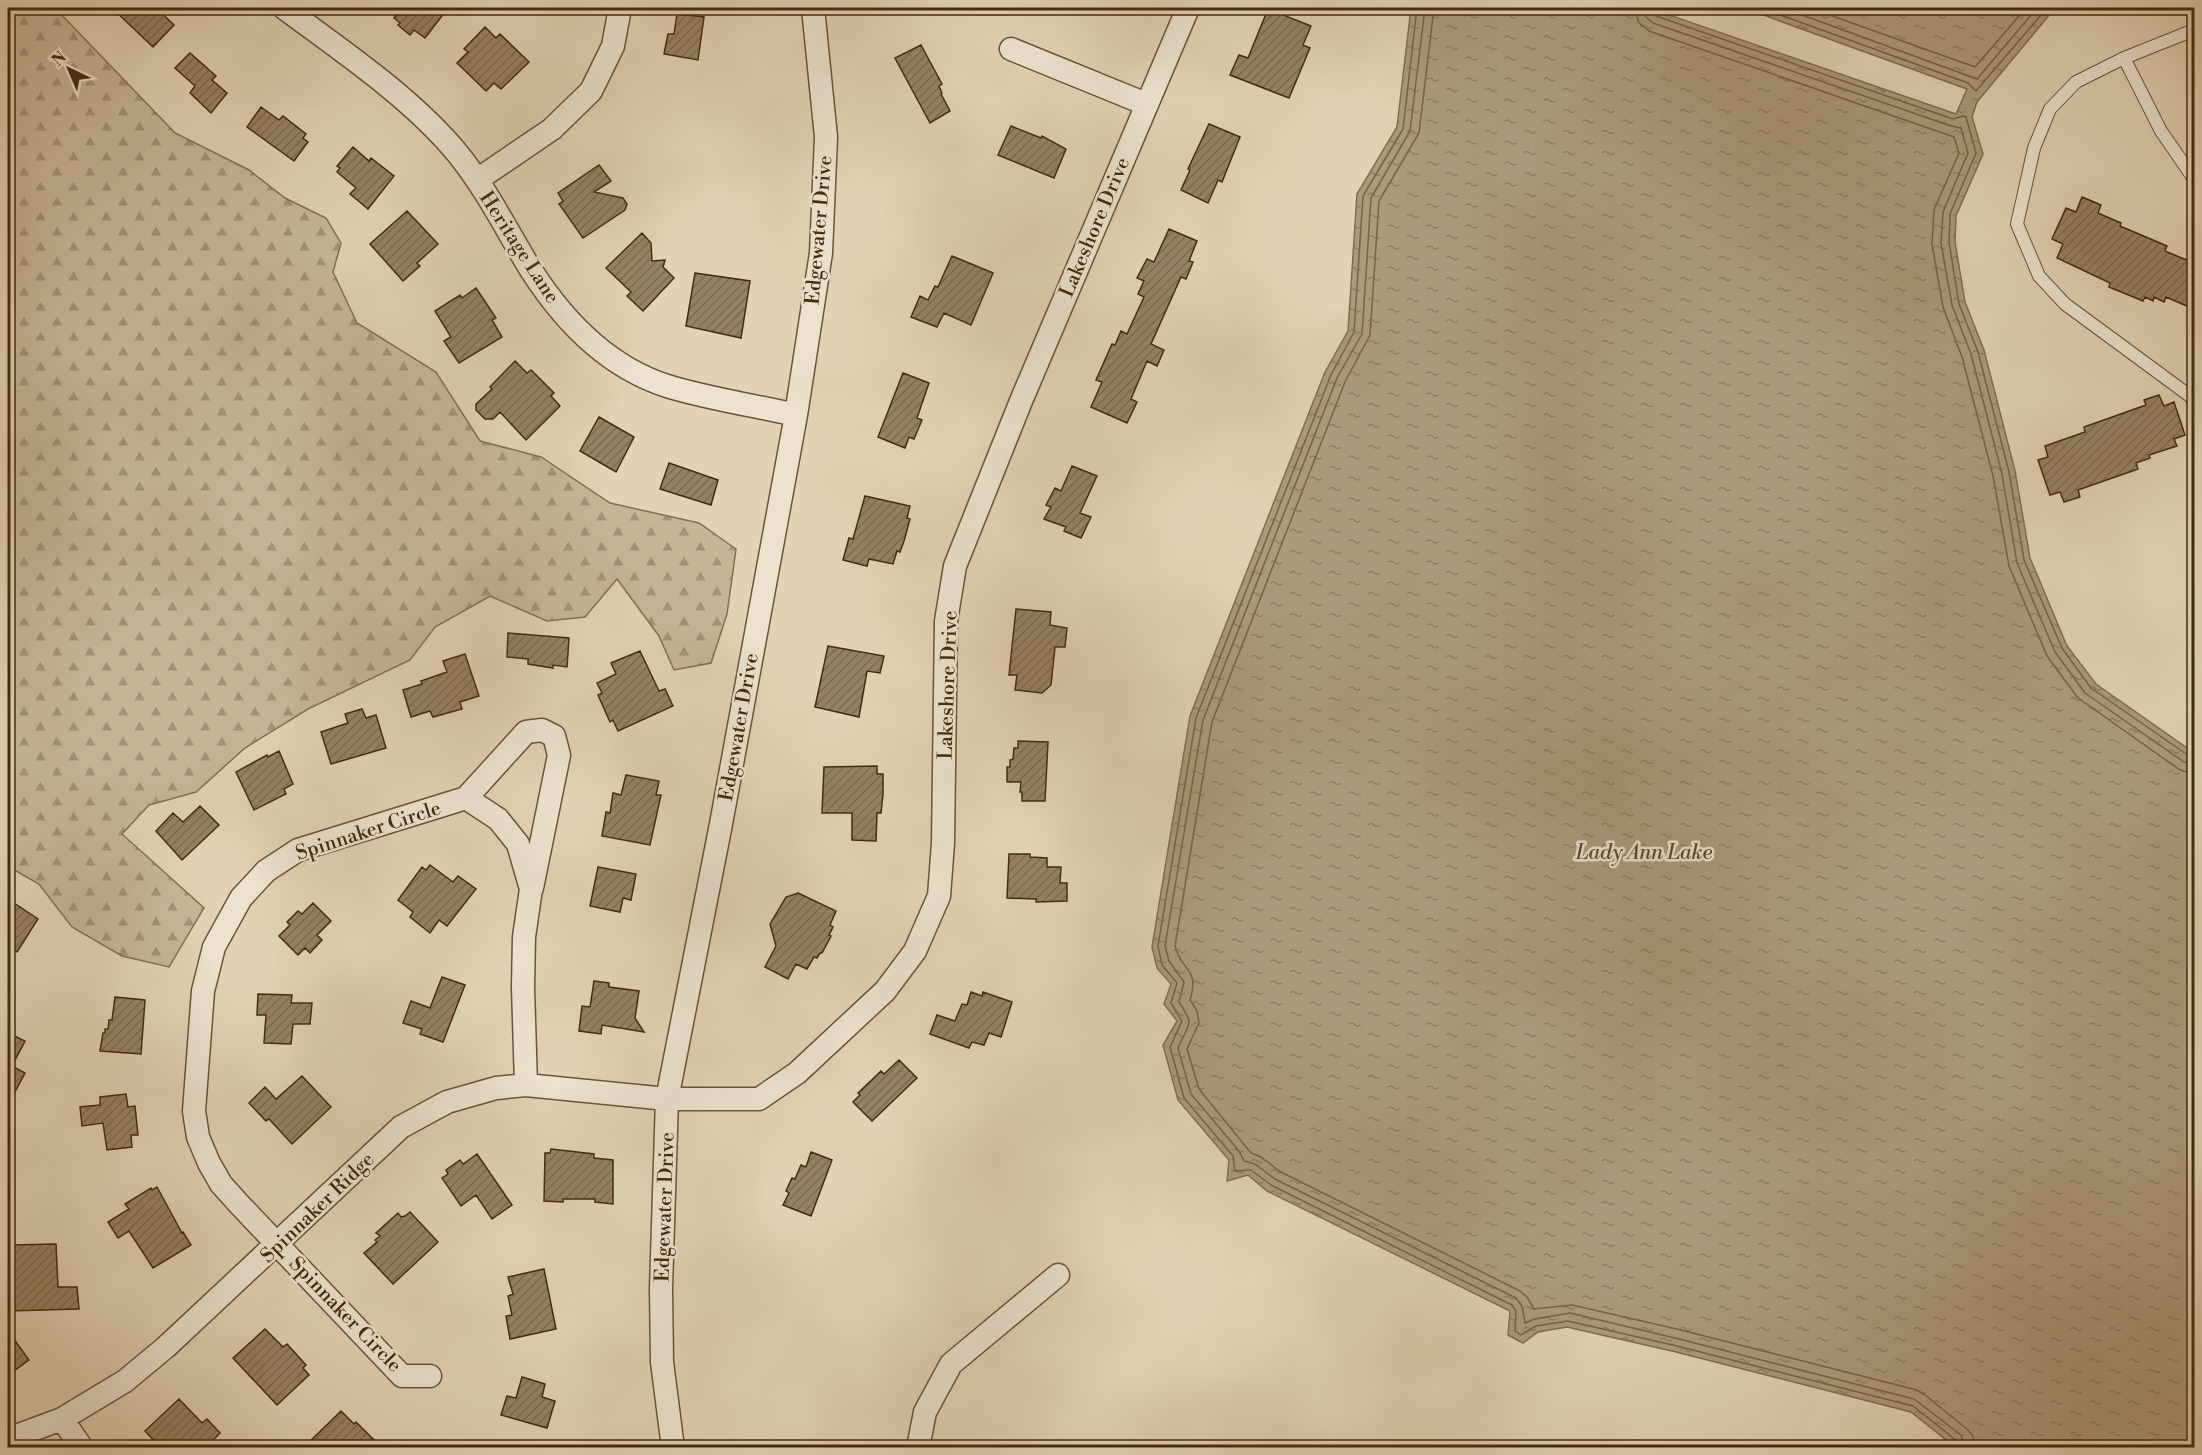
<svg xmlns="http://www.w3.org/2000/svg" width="2202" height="1455" viewBox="0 0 2202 1455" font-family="'Libre Bodoni',serif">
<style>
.forest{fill:url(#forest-firs);stroke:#867052;stroke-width:1.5}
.water{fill:url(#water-ripples);stroke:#836d50;stroke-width:1.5}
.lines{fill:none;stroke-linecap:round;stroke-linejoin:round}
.shore{stroke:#796244;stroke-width:1.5}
.building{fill:url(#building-hatch);stroke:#452a0d;stroke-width:1.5}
.lane-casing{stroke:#6c5437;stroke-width:14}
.street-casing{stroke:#6c5437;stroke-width:25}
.lane{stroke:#ede2cf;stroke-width:12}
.street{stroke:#ede2cf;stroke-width:22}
.labels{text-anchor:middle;stroke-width:5;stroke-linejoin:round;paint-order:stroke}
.street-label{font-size:20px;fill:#452a0d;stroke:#ede2cf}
.water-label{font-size:21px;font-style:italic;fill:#5f4629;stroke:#ede2cf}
</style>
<defs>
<pattern id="forest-firs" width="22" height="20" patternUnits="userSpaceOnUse" patternTransform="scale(1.5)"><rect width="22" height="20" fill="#c8b598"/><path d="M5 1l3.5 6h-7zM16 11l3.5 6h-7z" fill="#a4937a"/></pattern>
<pattern id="water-ripples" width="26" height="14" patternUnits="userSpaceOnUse" patternTransform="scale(1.5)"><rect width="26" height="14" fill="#ad997c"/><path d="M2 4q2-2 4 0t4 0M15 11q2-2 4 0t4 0" fill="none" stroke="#8f7d64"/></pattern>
<pattern id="building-hatch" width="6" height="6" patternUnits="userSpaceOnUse" patternTransform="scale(1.5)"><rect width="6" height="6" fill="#978164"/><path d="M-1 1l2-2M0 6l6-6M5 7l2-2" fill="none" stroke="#7d6a51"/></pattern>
</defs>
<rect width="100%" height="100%" fill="#e3d2b5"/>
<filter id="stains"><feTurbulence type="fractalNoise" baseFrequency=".00333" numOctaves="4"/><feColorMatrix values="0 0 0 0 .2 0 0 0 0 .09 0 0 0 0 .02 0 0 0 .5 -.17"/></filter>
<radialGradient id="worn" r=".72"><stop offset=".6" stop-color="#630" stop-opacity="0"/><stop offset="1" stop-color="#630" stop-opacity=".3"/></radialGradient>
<path class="forest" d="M8,8H55L175,133L249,170L285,198L326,218L341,243L333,272L357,323L436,372L480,441L541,457L610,503L699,523L736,549L727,614L711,663L674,670L659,636L617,579L585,617L547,621L490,596L435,627L410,660L308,709L245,748L196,792L149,805L122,834L204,908L169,967L122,956L72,927L39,884L11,868H8Z"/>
<path class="water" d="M1411,8H1649L1956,114L1967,89L1744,8H2055L1977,102L1972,117L1983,154L1956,216L1955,242L1965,302L1984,350L2015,471L2030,558L2067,646L2096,684L2194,753V1447H1955L1911,1412L1676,1352L1567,1327L1538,1332L1523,1343L1508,1335L1510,1311L1267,1191L1248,1175L1227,1181L1229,1160L1178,1100L1163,1045L1177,1021L1164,1004L1171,984L1157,968L1152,947L1190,716L1325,372L1348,331L1357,194L1397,127Z"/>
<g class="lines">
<path class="shore" d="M1417,8L1403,129L1363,196L1354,332L1331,375L1196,718L1158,946L1162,965L1177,983L1171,1003L1182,1021L1170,1047L1184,1098L1233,1156L1235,1171L1251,1170L1271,1185L1512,1305L1516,1311L1515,1331L1521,1335L1536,1326L1568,1321L1677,1346L1913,1406L1956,1440L1958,1448
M1425,8L1410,131L1371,198L1362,334L1337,378L1203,720L1165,946L1169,961L1184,982L1179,1002C1196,1027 1188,1023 1178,1048L1191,1094L1239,1151L1244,1161L1255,1164L1275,1179L1516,1298L1522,1306L1525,1323L1535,1319L1570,1313L1679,1339L1914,1399L1961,1435L1965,1448
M1434,8L1419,133L1379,201L1370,335L1345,382L1212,722L1175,946C1181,972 1200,967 1190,1000L1197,1011L1199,1023L1187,1049L1199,1089L1251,1153L1261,1157L1279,1171L1520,1291L1527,1297L1534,1309L1572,1305L1681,1330L1917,1390L1925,1395L1967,1429L1973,1436L1975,1448
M1634,8L1639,23L1649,31L1954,137L1959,153L1934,210L1932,244L1943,307L1962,357L1993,476L2009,566L2047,656L2078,698L2180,770L2194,774
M1643,8L1645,16L1653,23L1951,126L1961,128L1968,153L1943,212L1941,243L1952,305L1971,354L2002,474L2017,563L2055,652L2085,693L2184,762L2194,765
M1651,8L1652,13L1656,16L1953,119L1963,116L1966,117L1976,153L1950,214L1949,242L1959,304L1978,352L2009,472L2024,560L2062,648L2091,688L2189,756L2194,757
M1761,8L1968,83L1976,91L2047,8
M1783,8L1977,79L2037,8
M1810,8L1975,67L2026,8"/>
</g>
<path class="building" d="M112,8H156L174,25L153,47Z
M402,8H448L425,38L414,30L410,35L398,25L400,23L394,18Z
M1268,9L1311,26L1303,45L1310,48L1289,98L1230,75L1239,55L1248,58Z
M677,14L704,17L698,60L664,54L668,34H674Z
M485,27L496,38L500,34L529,62L501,89L494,83L486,91L457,63L468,52L464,49Z
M921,45L942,84L939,86L942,93L941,94L950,111L930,123L895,58Z
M190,53L216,76L212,80L227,93L211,113L190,93L195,86L175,68Z
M261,107L279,120L283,116L306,134L303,138L308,142L294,161L247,127Z
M1209,124L1240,137L1222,182L1218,180L1208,203L1181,190L1190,170L1188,169Z
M1011,126L1041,138L1042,136L1066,149L1054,178L998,155Z
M353,147L369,161L371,158L394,176L368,209L350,194L356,188L337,172L340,168L337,166Z
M599,165L611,181L594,192L623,198L627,204L625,210L583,238L559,204L563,201L558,193Z
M2082,197L2101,205L2098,213L2121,223L2120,226L2167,246L2165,251L2194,263V309L2166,297L2164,302L2154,297L2153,301L2145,297L2143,301L2109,287L2110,283L2057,258L2063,244L2052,239L2066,208L2076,212Z
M407,211L438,244L417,263L420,266L403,281L370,244Z
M1169,229L1197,241L1189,261L1193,262L1186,279L1181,277L1151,344L1164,350L1157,366L1147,361L1131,399L1137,402L1127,423L1091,407L1102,382L1096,380L1112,344L1115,345L1121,331L1127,334L1144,297L1138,294L1144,281L1137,278L1147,259L1154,262Z
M642,233L651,243L652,261L665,260L663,267L674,278L643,311L627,296L631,292L606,268Z
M952,256L993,273L971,325L944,313L937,327L911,317L920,296L928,300L935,286L938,287Z
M695,273L750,281L741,338L686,326Z
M476,288L496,318L492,320L502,337L459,363L444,341L451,337L435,311L460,295L462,298Z
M515,361L527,373L531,370L554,393L551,396L560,406L526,440L500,412L493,419H485L476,410V404L492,389L490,387Z
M903,373L929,383L917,418L922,420L914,439L909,437L905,448L878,437Z
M2159,395L2164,406L2174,402L2185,435L2174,439L2177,446L2149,455L2150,458L2136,463L2138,469L2078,490L2080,497L2064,502L2060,492L2050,495L2038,460L2048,457L2045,446L2085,432L2084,427L2146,405L2144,400Z
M599,417L634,437L616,472L580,451Z
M669,463L718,480L711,505L660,489Z
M1072,466L1097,476L1080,513L1091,517L1081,538L1064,531L1066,527L1044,519L1051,507L1046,505L1055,488L1061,491Z
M865,496L910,506L907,518L910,519L904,541L900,552L897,551L893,564L869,559L867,566L843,560L849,538L853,539Z
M1016,609L1051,612L1050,625L1067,628L1065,647H1055L1051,685L1042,693L1015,690L1017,675H1009Z
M508,633L569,638L567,667L553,665V668L528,664V659L507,657Z
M828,646L884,656L880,673L867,671L859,717L815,707Z
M640,651L659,691L665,689L673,706L618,731L613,720L610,722L598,695L602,693L597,683L616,674L611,663Z
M465,654L479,696L460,702L462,709L433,717L430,711L411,717L403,690L422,684L421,681L447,672L443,661Z
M362,709L366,718L376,715L386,748L331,764L321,732L348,723L345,714Z
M1018,741L1048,742L1045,801H1022V792H1020L1021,782H1007V767H1010V760L1013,759L1014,748H1018Z
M279,751L293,784L284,789L286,794L254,810L236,772L267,755L268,757Z
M877,766V774H883V794L881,813H877L876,841L852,840V813H822L824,767Z
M626,775L659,781L656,795H661L650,845L602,836L606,812L610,813L613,793L621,795Z
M200,806L219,825L182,860L156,831L173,813L183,822Z
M1009,854H1030V857L1047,858V867H1061L1060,883H1067V901L1036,902V899L1007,898Z
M430,865L453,882L458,876L476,889L447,926L439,920L430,933L410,917L413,912L398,900L422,867L426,870Z
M598,867L636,874L631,900L623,898L620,912L590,906Z
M798,893L836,911L830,925L833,927L829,935L831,936L822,953H820L817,958L814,957L807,969L796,964L788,979L765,967L776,946L770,924L786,897Z
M8,899L38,919L17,952L8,946Z
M313,903L331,921L317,935L322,940L310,953L305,948L298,955L279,936L290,925L287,922L298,911L302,914Z
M442,977L465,985L443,1042L420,1034L422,1029L403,1023L411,1001L430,1008Z
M594,981L609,983V987L639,991L635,1018L644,1032L602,1025L601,1034L579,1031L582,1006L590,1007Z
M971,992L982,996L983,992L1012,1002L1001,1037L989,1033L984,1045L972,1042L969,1048L930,1034L937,1015L955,1021L962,1004L967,1005Z
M258,994L292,995L291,1003H312L310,1024H293L291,1044L264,1043L266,1015H257Z
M115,997L145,1000L141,1054L100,1051L103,1033H105V1029H108L109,1020H112Z
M8,1033L25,1041L12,1066L25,1073L8,1105Z
M899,1060L917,1078L872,1121L853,1102L860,1095L858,1093L881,1071L884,1074Z
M302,1076L331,1107L292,1144L269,1119L266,1121L249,1103L265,1087L276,1099Z
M126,1094L128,1107L135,1106L138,1135H131L132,1147L107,1150L103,1123L82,1126L80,1107L100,1105V1097Z
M551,1149L594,1154V1158L613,1160V1204L595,1202V1199H563V1202L544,1201L545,1153H550Z
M811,1152L832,1160L811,1216L783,1205L789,1193L786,1191L792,1178L795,1179L801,1165L806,1167Z
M477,1154L512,1205L492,1219L476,1195L461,1206L442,1178L448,1174L446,1170L460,1160L463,1164Z
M157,1187L182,1233L183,1232L191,1245L153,1268L129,1231L118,1238L108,1222L129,1209L125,1204L151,1188L152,1190Z
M410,1212L438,1242L393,1284L364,1253L377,1242L375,1240L380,1236L376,1233L398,1213L401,1217L405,1216Z
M56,1244L58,1287H77L79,1309L8,1311V1268H10L11,1245Z
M544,1269L556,1329L510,1339L506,1316L512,1315L508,1296L513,1294L508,1277Z
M265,1329L283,1347L287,1344L306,1365L303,1368L309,1375L277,1405L233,1358Z
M8,1331L29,1360L8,1375Z
M522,1377L545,1384L542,1397L555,1401L547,1428L501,1415L507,1396L516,1398Z
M179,1399L202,1423L207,1419L220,1433L205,1448H161L145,1431Z
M341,1411L354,1424L356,1422L374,1440L366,1448H303Z"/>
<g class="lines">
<g class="lane-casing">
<path id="lane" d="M2194,30L2124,58L2076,82L2050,109L2034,148L2017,224L2039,276L2065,304L2190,396L2194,402
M2124,58L2161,131L2194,179"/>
</g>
<g class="street-casing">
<path id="street" d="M284,8C342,51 412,98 458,154C487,190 507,231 531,270C563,320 608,367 667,386C709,399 753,405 796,415
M1011,49L1146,104
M477,180L552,129L591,91L613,46L620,8
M466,798L526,732L542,730L554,736L559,755L532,888
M430,1376H402L239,1204L221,1184L209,1163L198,1137L194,1111L203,991L214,947L241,898L266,871L298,850L466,798L498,819L518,844L531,889L524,937L523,987L526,1085
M62,1419L82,1448
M8,1439L62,1419L125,1381L166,1347L401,1127L447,1102L496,1088L526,1085L667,1099H759L797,1073L885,991L915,951L939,896L943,843L946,621L955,566L1021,401L1188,8
M673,1448L662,1362L661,1288L667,1099L721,824L796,415L821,253L826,137L813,8
M918,1448L925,1412L951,1364L1058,1275"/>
</g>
<use href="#lane" class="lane"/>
<use href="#street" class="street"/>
</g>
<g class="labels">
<g class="street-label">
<text transform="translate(1094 227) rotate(-67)" y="7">Lakeshore Drive</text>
<text transform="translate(818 230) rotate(-85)" y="7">Edgewater Drive</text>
<text transform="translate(520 247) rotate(57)" y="7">Heritage Lane</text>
<text transform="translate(947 685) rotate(-88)" y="7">Lakeshore Drive</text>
<text transform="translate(738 727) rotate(-80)" y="7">Edgewater Drive</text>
<text transform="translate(368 830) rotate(-18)" y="7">Spinnaker Circle</text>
<text transform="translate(317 1207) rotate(-44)" y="7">Spinnaker Ridge</text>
<text transform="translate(664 1207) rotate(-88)" y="7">Edgewater Drive</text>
<text transform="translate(346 1314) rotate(46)" y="7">Spinnaker Circle</text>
</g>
<g class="water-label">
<text x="1644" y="859">Lady Ann Lake</text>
</g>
</g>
<rect width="2202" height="1455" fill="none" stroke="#e3d2b5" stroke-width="30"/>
<rect x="9" y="9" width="2184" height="1437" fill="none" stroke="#452a0d" stroke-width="3"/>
<rect x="15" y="15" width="2172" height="1425" fill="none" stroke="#452a0d" stroke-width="1.5"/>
<g transform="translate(69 69) rotate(316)" stroke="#ede2cf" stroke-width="4.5" paint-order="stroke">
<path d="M0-4.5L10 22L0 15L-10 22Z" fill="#452a0d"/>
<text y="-9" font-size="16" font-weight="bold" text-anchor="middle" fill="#452a0d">N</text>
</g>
<rect width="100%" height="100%" filter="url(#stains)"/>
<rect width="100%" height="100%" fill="url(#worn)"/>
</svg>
